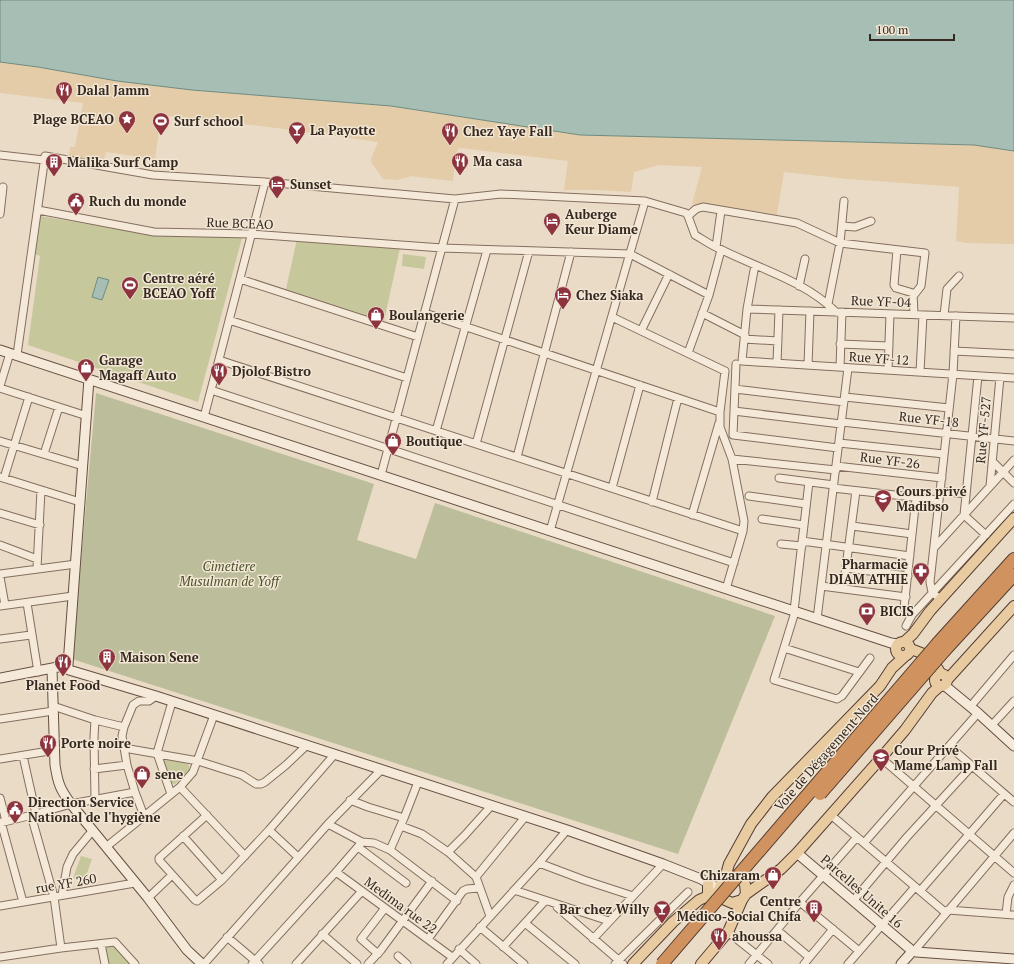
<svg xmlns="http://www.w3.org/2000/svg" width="1014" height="964" viewBox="0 0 1014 964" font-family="'PT Serif',serif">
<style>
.green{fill:#c7c79c}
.sand{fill:#e3cca7}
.cemetery{fill:#bcbd9a}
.water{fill:#a7beb5;stroke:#6f8c81}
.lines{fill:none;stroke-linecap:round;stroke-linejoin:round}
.street-casing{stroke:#846e5e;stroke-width:9}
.secondary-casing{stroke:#664f41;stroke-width:11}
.primary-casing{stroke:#523d32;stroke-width:12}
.highway-casing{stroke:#523d32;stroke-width:14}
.street{stroke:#f5ead9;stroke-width:7}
.secondary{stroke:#f5ead9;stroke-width:9}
.primary{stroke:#e9cba2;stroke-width:10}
.highway{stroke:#d09360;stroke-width:12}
.highway-bridge-casing{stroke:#523d32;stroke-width:14;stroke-linecap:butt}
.highway-bridge{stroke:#d09360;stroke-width:12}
.labels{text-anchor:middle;stroke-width:3;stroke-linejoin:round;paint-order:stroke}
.poi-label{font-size:13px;font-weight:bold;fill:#352820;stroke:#f2e7d5;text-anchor:start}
.street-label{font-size:13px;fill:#352820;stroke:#f2e7d5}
.park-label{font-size:13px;font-style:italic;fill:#4a5029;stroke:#f2e7d5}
</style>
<rect width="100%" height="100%" fill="#eadbc7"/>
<path class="green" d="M40,216L146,234L242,238L198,402L28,345L40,256L35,254Z
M297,239L400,248L384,321L286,289Z
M403,254L426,257L424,269L402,266Z
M166,759L188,764L190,769L175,784L170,783L162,761Z
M81,856L92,859L84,882L73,878Z
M114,944L132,964H107L104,945Z"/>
<path class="sand" d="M0,62L38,67L117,81L192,90L391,106L581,135L974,145L1014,151V244L967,243L956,241L959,187L848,179L784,172L776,220L692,204L702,167L659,165L634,172L631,192L597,190H564L568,161L460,148L457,150L453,181L409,176L410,173L409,177L396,180L383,179L371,162L372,156L378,142L269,127L161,115L155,159L106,152L103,162L69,156L70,147H75L83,103L0,93Z"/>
<path class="cemetery" d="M96,393L374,484L357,540L416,559L435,503L775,616L678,854L72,659Z"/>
<path class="water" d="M0,0H1014V151L974,145L580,135L391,106L192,90L117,81L38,67L0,62Z
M98,277L109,280L102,300L92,297Z"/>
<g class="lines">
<g class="street-casing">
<path id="street" d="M0,155L44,160
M38,210L154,232L251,234L442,248L630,254L709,295
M0,214L3,187
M688,216L696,209L703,207L797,223L840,243L925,253L921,286L914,295
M842,226L855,227L871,221
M716,247L721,211
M897,250L894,285L896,288L913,293L914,314
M240,279L418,337
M799,286L805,259
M828,304L840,243L844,201
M747,309L1014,318
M425,313L720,412
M702,313L745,335
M944,315L947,289L959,276
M612,317L725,371
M229,320L407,378
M641,331L669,274
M744,339L778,341
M840,344L889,346
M954,351L1014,354
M688,353L709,295L721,250
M17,355L45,156L153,175L265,182L455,199L501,194L645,201L686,213L688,216L695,235C704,240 712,246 722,250C760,269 805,281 836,312
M219,360L743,531
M742,361L1014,378
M742,361L747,309L755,265
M777,363L779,310
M736,364L733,435L838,448
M808,365L810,311
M840,367L842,312
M888,370L890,314
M725,371L720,412V427L732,459L744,521L743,531L726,589
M920,372L923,315
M978,376L964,515L986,535
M0,386L10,353
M0,388L87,416
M735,389L844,402
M211,390L734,563
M845,397L949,408
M734,411L841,424
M204,417L265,182
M842,422L1014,441
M436,431L487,250
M0,441L83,466
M839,443L944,454
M476,444L529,251
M44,454L59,407
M517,457L571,252
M732,459L836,470
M993,462L1014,483
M836,466L942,478
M381,475L455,199
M0,477L80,502
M4,478L29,397
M779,478L834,485
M990,486L1000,377
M612,488L640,385
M833,488L939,500
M940,491L966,494
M749,496L806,504
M652,502L678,398
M0,513L40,525
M692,515L719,423
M762,519L804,525
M852,526L912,534
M550,531L645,201
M802,541L910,556
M781,544L802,546
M0,545L37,559
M934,548L1014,460
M37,568L41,490
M846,568L908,576
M0,574L76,564
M0,577L5,605
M821,586L906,597
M843,589L856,491
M941,600L932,592L930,582L953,374L956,316
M27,603L38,672
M0,606L73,596
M794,611L809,482
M795,612L774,680L837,699L842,696L870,658
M912,615L1014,504
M817,619L848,368
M906,626L912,615L908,614L904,608L916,498
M0,639L31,635
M784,648L859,672
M53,706L95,720L124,727
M970,707L1014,655
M0,719L53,711
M95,720L94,737L95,800
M992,725L1014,701
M949,746L1014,802
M124,748L198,761L242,775L256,784H261L265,782L286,765L306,746
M23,756L36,814
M881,758L1014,873
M0,759L55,750
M94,769L127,765
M180,787L245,856
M171,794L157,753L172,702
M0,798L6,821
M350,800L368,807L404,818
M31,815L54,897L61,948
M207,815L159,858V860L195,900L197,901L222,880L269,830L334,755
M831,815L946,913
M144,816L135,792L127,765L122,736L124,727L133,705L139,701H149L156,696
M1,822L23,902
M0,823L36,814L71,804L135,792
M328,824L362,842L374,843L390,850L457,901
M401,826L422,834L448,852L476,877L490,916
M269,830L298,857
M183,836L222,880
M864,843L978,713
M106,847L180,787L193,772L214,715
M358,847L406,883
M390,850L404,818L418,782
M448,852L465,835L491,806
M539,863L584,880L633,896
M336,872L452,957
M476,877L525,817
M514,890L609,921
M920,891L1004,794
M62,895L67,867L73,854L93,830
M148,898L172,875
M853,901L907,837L972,766
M800,902L859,951
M0,906L135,883
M557,907L623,964
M948,910L1014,915
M1006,914L1008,897L1014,885
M525,923L575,964
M480,927L524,964
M777,930L809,957
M728,932L768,964
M322,934L357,964
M227,937L259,964
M428,939L463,891L467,889L480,888
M593,939L663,864
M101,944L105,964
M503,947L545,901
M459,949L476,964
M915,950L1014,833
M378,954L361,939L385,908
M398,956L407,964
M0,957L61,948L115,942L135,964
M204,964L328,824L381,770
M252,964L336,872L362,842
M296,964L362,891
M368,964L381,950L432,881
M447,964L539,863L567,830
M615,964L688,892
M749,964L800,902L857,837
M804,964L833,929
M848,964L915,887"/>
</g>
<g class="secondary-casing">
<path id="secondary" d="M0,350L891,643L898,644
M68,665L89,379
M52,669L55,765C58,784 60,789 71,804L148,898L187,950L202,964
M69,670L156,696L567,830L663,864L701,879L719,889
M0,678L63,666
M944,685L978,713L1014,746
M797,853L910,949
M916,952L1014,959
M901,964L910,954"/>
</g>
<g class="primary-casing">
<path id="primary" d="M904,642L913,634L930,611L1014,518
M896 649a7 7 0 1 1 14 0a7 7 0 1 1-14 0Z
M910,649C928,654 932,659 941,674
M935 680a6 6 0 1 1 12 0a6 6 0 1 1-12 0Z
M947,680L1014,606
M727,878V871L729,864L751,824L772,797L880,686L892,668L905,656
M708,883V896
M746,894L781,869L797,853L881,758L905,730L932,693L940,686
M633,964L673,922L699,900L720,891
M701,964L728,932L742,900L746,894L745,884L741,879L734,876L724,879L719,889L723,899L732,903L742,900"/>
</g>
<g class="highway-casing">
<path id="highway" d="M938,643L1014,559
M945,650L1014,575"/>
</g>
<use href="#street" class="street"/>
<use href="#secondary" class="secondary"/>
<use href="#primary" class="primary"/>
<use href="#highway" class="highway"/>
<g class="highway-bridge-casing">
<path id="highway-bridge" d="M820,794L945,650
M662,964L938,643"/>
</g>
<use href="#highway-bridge" class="highway-bridge"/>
</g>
<defs>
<g id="restaurant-pin" transform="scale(0.9)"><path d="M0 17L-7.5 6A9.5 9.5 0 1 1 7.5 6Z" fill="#8d343e" stroke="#f2e7d5"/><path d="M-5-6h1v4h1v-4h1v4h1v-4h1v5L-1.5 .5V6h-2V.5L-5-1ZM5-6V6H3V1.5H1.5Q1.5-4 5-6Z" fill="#fff"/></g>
<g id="sight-pin" transform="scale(0.9)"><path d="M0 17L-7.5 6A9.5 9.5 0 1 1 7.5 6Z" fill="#8d343e" stroke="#f2e7d5"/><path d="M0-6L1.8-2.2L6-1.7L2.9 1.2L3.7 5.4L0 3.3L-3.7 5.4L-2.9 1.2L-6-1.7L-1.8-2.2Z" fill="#fff"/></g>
<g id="stadium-pin" transform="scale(0.9)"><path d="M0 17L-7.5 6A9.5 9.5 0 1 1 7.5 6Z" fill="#8d343e" stroke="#f2e7d5"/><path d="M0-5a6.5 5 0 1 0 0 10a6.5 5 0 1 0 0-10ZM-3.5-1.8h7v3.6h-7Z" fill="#fff"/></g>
<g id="bar-pin" transform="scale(0.9)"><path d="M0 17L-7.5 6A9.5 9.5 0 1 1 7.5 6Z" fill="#8d343e" stroke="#f2e7d5"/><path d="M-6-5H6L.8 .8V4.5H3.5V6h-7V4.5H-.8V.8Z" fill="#fff"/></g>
<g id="building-pin" transform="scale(0.9)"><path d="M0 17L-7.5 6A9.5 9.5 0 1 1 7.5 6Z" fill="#8d343e" stroke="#f2e7d5"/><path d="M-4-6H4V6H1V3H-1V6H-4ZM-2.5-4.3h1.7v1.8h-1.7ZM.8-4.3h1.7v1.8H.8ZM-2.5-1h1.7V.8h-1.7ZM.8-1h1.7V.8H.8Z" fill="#fff"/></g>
<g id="hotel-pin" transform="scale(0.9)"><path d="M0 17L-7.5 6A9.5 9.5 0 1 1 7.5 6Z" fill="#8d343e" stroke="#f2e7d5"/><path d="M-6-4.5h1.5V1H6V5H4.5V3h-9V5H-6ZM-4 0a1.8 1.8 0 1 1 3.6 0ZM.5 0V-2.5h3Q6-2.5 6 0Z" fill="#fff"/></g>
<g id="civic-pin" transform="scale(0.9)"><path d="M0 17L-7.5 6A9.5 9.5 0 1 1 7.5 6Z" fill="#8d343e" stroke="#f2e7d5"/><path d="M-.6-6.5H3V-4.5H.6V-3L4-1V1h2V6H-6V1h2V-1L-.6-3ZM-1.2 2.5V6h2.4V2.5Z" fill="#fff"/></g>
<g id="shop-pin" transform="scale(0.9)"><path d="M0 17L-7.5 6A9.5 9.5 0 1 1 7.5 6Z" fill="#8d343e" stroke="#f2e7d5"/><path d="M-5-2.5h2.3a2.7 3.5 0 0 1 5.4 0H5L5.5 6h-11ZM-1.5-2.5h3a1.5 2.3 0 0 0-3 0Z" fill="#fff"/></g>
<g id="school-pin" transform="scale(0.9)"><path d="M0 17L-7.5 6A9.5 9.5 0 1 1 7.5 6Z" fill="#8d343e" stroke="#f2e7d5"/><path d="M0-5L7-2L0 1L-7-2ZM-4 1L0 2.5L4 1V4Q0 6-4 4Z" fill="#fff"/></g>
<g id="pharmacy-pin" transform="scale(0.9)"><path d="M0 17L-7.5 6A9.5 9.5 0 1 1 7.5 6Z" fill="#8d343e" stroke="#f2e7d5"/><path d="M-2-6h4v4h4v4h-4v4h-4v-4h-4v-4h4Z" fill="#fff"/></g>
<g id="bank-pin" transform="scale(0.9)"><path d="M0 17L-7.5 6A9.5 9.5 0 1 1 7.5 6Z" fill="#8d343e" stroke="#f2e7d5"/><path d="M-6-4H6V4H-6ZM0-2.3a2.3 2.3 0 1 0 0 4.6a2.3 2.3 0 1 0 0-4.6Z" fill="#fff"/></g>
</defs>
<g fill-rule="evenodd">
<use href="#restaurant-pin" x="64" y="90"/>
<use href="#sight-pin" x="127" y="119"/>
<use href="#stadium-pin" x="161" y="121"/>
<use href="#bar-pin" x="297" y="130"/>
<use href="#restaurant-pin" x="450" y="131"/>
<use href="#restaurant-pin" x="460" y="161"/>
<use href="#building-pin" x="54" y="162"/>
<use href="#hotel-pin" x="277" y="184"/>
<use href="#civic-pin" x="76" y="201"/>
<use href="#hotel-pin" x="552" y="221"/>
<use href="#stadium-pin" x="130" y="285"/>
<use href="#hotel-pin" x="563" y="295"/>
<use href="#shop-pin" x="376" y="315"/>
<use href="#shop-pin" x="86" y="367"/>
<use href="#restaurant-pin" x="219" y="371"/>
<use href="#shop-pin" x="393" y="441"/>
<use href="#school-pin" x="883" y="498"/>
<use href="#pharmacy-pin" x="921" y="571"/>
<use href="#bank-pin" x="867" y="611"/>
<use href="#building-pin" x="107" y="657"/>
<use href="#restaurant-pin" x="63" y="662"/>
<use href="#restaurant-pin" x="48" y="743"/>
<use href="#school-pin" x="881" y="757"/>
<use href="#shop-pin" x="142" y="774"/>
<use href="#civic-pin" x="15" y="809"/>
<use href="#shop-pin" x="773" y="875"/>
<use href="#building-pin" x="814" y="908"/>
<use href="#bar-pin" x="662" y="909"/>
<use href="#restaurant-pin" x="719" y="936"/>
</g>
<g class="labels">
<g class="poi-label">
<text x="77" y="95">Dalal Jamm</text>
<text x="114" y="124" text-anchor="end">Plage BCEAO</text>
<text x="174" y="126">Surf school</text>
<text x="310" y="135">La Payotte</text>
<text x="463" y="136">Chez Yaye Fall</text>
<text x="473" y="166">Ma casa</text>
<text x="67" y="167">Malika Surf Camp</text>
<text x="290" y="189">Sunset</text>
<text x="89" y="206">Ruch du monde</text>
<text x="565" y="219">Auberge<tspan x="565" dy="15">Keur Diame</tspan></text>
<text x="143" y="283">Centre aéré<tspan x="143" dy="15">BCEAO Yoff</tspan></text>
<text x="576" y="300">Chez Siaka</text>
<text x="389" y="320">Boulangerie</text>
<text x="99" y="365">Garage<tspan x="99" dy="15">Magaff Auto</tspan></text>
<text x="232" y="376">Djolof Bistro</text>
<text x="406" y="446">Boutique</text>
<text x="896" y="496">Cours privé<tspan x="896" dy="15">Madibso</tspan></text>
<text x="908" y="569" text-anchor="end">Pharmacie<tspan x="908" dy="15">DIAM ATHIE</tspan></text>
<text x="880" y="616">BICIS</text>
<text x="120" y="662">Maison Sene</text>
<text x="63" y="690" text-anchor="middle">Planet Food</text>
<text x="61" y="748">Porte noire</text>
<text x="894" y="755">Cour Privé<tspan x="894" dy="15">Mame Lamp Fall</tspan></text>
<text x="155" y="779">sene</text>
<text x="28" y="807">Direction Service<tspan x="28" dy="15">National de l'hygiène</tspan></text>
<text x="760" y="880" text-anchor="end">Chizaram</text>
<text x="801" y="906" text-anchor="end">Centre<tspan x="801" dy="15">Médico-Social Chifa</tspan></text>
<text x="649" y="914" text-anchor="end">Bar chez Willy</text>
<text x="732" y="941">ahoussa</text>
</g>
<g class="street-label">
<text transform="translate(240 223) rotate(2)" y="5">Rue BCEAO</text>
<text transform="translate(881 301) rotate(2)" y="5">Rue YF-04</text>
<text transform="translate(879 358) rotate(4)" y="5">Rue YF-12</text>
<text transform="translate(929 419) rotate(6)" y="5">Rue YF-18</text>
<text transform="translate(983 430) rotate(-85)" y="5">Rue YF-527</text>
<text transform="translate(890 460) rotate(7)" y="5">Rue YF-26</text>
<text transform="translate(826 752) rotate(-49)" y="5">Voie de Dégagement Nord</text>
<text transform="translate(66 883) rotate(-10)" y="5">rue YF 260</text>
<text transform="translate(862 891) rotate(41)" y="5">Parcelles Unite 16</text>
<text transform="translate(401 905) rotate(36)" y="5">Medima rue 22</text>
</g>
<g class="park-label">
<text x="229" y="571">Cimetiere<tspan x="229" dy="15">Musulman de Yoff</tspan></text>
</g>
</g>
<path d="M870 34v6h84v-6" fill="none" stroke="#352820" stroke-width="2"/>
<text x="876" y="34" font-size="12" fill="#352820" stroke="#f2e7d5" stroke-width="3" paint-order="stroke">100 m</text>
</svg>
